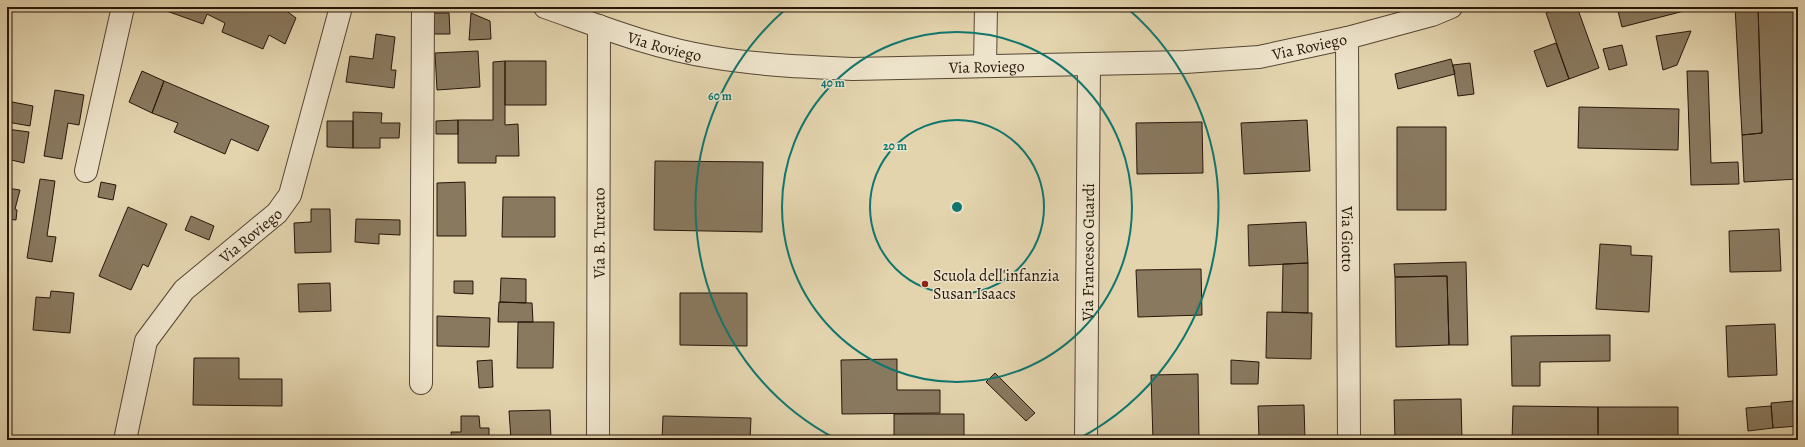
<svg xmlns="http://www.w3.org/2000/svg" width="1805" height="447" viewBox="0 0 1805 447" font-family="Alegreya,serif">
<style>
.building{fill:#89795f;stroke:#271609}
.lines{fill:none;stroke-linecap:round;stroke-linejoin:round}
.minor-casing{stroke:#564632;stroke-width:24}
.tertiary-casing{stroke:#564632;stroke-width:24}
.minor{stroke:#ede3ca;stroke-width:22}
.tertiary{stroke:#ede3ca;stroke-width:22}
.ring{fill:none;stroke:#0f766e;stroke-width:2}
.poi-dot{fill:#8f2418;stroke:#ede3ca;stroke-width:1.5}
.labels{text-anchor:middle;stroke-width:3;stroke-linejoin:round;paint-order:stroke}
.street-label{font-size:16px;fill:#271609;stroke:#ede3ca}
.poi-label{font-size:16px;fill:#271609;stroke:#ede3ca;text-anchor:start}
.centre{fill:#0f766e;stroke:#ede3ca;stroke-width:2}
.ring-label{font-size:12px;text-anchor:middle;font-weight:bold;fill:#0f766e;stroke:#ede3ca;stroke-width:3;stroke-linejoin:round;paint-order:stroke}
</style>
<rect width="100%" height="100%" fill="#e3d4ae"/>
<filter id="stains"><feTurbulence type="fractalNoise" baseFrequency=".005" numOctaves="4"/><feColorMatrix values="0 0 0 0 .2 0 0 0 0 .09 0 0 0 0 .02 0 0 0 .5 -.17"/></filter>
<radialGradient id="worn" r=".72"><stop offset=".6" stop-color="#630" stop-opacity="0"/><stop offset="1" stop-color="#630" stop-opacity=".3"/></radialGradient>
<path class="building" d="M162,7H281L296,18L285,44L269,35L263,49L222,32L225,23L207,14L203,24L161,9Z
M1559,7H1577L1599,68L1569,79L1546,13Z
M1617,7H1687L1688,10L1622,27Z
M1735,7H1758L1762,133L1742,135Z
M1758,7H1798V179L1744,182L1742,135L1762,133Z
M434,13H449L450,34H434Z
M471,13L490,21L491,39L469,40Z
M1691,31L1677,65L1663,70L1656,36Z
M376,34L395,37L391,70H396L394,88L346,82L350,56L373,59Z
M1556,43L1569,79L1547,87L1534,51Z
M1622,45L1627,65L1609,70L1603,49Z
M478,51L480,87L437,90L435,53Z
M1451,59L1455,74L1398,89L1395,74Z
M505,61V125L518,124L519,156H496V163H458V120H493V62Z
M505,61H546V105H505Z
M1470,63L1474,94L1458,96L1453,65Z
M142,71L164,81L152,113L129,102Z
M1687,71H1708L1711,163L1738,162L1739,184L1691,185Z
M164,81L269,126L258,151L231,139L225,154L174,132L178,123L152,113Z
M55,90L84,95L79,125L68,123L62,159L44,156Z
M7,101L33,106L30,126L7,122Z
M1579,107L1679,109L1678,150L1578,148Z
M353,112L382,113L381,123H400L399,138H380V148H353Z
M458,120V134H436V121Z
M1307,120L1310,171L1244,174L1241,123Z
M327,121H353V148L327,147Z
M1202,122L1203,173L1137,174L1136,123Z
M1397,127H1446V210H1397Z
M7,129L29,132L24,163L7,159Z
M655,161L763,162L762,232L654,230Z
M40,179L55,181L47,236L56,237L52,262L27,258Z
M101,182L116,185L113,200L98,197Z
M465,182L466,236H437V183Z
M7,188L20,190L15,209L17,210L16,220L7,219Z
M503,197H555V237H502Z
M128,207L167,224L148,267L143,264L131,290L99,276Z
M311,209H330L331,252L295,253L294,223L311,222Z
M191,216L214,226L209,240L185,230Z
M356,219L400,220V235L379,234V244L355,242Z
M1306,222L1308,263L1249,266L1248,225Z
M1779,229L1781,271L1730,272L1729,231Z
M1600,244L1631,246V255L1652,256L1649,312L1596,309Z
M1466,262L1468,345H1449L1447,276L1395,277L1394,264Z
M1308,263V313L1282,312L1283,264Z
M1201,269L1202,315L1138,317L1136,270Z
M1447,276L1449,345L1396,347L1395,277Z
M501,278L526,279V303L500,302Z
M454,281H473V294L454,293Z
M330,283L331,311L299,312L298,284Z
M51,291L74,293L70,333L33,330L36,297L50,298Z
M680,293H747V346L680,345Z
M499,302L532,303L533,322H498Z
M1267,312L1312,313L1311,359L1266,358Z
M437,316L490,318L489,347L437,346Z
M518,322H554L553,368H517Z
M1775,324L1777,375L1728,377L1726,326Z
M1610,335V361L1540,362V386H1512L1511,336Z
M194,358H239V379H282V406L193,405Z
M897,359V390H940V413L842,414L841,360Z
M492,360L493,387L479,388L477,361Z
M1231,360L1259,362L1258,384H1231Z
M995,373L1035,413L1026,421L986,382Z
M1198,374L1199,440H1153L1151,375Z
M1461,399L1462,440H1395L1394,400Z
M1793,401L1794,411L1798,410V426L1773,428L1771,403Z
M1304,405L1305,440H1259L1258,406Z
M1513,406L1598,407V440H1512Z
M1771,406L1773,428L1748,431L1746,408Z
M1598,407H1678V440H1598Z
M550,410L551,440H511L509,411Z
M894,414H964V440H894Z
M461,416H479L480,428H489V440H452L451,432H461Z
M663,416L751,418L750,440H662Z
M360,437H398V440H360Z"/>
<g class="lines">
<g class="minor-casing">
<g id="minor">
<path id="s1" d="M1347,38L1349,440"/>
<path d="M985,66L986,7"/>
<path d="M86,171L123,7"/>
<path d="M421,383L423,7"/>
<path id="s2" d="M125,440L146,341L184,290L277,213L290,195L341,7"/>
<path id="s3" d="M598,440L599,26"/>
<path id="s4" d="M1086,440L1089,64"/>
</g>
</g>
<g class="tertiary-casing">
<g id="tertiary">
<path id="s5" d="M545,7C599,26 654,48 711,57C758,65 805,67 853,69L1185,62L1259,57L1347,38L1432,15L1451,7"/>
</g>
</g>
<use href="#minor" class="minor"/>
<use href="#tertiary" class="tertiary"/>
</g>
<g class="ring">
<circle cx="957" cy="207" r="87"/>
<circle cx="957" cy="207" r="175"/>
<path d="M836 439A262 262 0 0 1 787 8M1127 8A262 262 0 0 1 1078 439"/>
</g>
<circle class="poi-dot" cx="925" cy="284" r="4"/>
<g class="labels">
<g class="street-label">
<text dy="6" stroke="none"><textPath href="#s5" startOffset="126">Via Roviego</textPath></text>
<text dy="6" stroke="none"><textPath href="#s5" startOffset="774">Via Roviego</textPath></text>
<text dy="6" stroke="none"><textPath href="#s5" startOffset="450">Via Roviego</textPath></text>
<text dy="6" stroke="none"><textPath href="#s3" startOffset="207">Via B. Turcato</textPath></text>
<text dy="6" stroke="none"><textPath href="#s2" startOffset="251">Via Roviego</textPath></text>
<text dy="6" stroke="none"><textPath href="#s1" startOffset="201">Via Giotto</textPath></text>
<text dy="6" stroke="none"><textPath href="#s4" startOffset="188">Via Francesco Guardi</textPath></text>
</g>
<g class="poi-label">
<text x="933" y="281">Scuola dell'infanzia<tspan x="933" dy="18">Susan Isaacs</tspan></text>
</g>
</g>
<circle cx="957" cy="207" r="6" class="centre"/>
<g class="ring-label">
<text x="833" y="87">40 m</text>
<text x="720" y="100">60 m</text>
<text x="895" y="150">20 m</text>
</g>
<rect width="1805" height="447" fill="none" stroke="#e3d4ae" stroke-width="24"/>
<rect x="8" y="8" width="1789" height="431" fill="none" stroke="#271609" stroke-width="2"/>
<rect x="12" y="12" width="1781" height="423" fill="none" stroke="#271609"/>
<rect width="100%" height="100%" filter="url(#stains)"/>
<rect width="100%" height="100%" fill="url(#worn)"/>
</svg>
